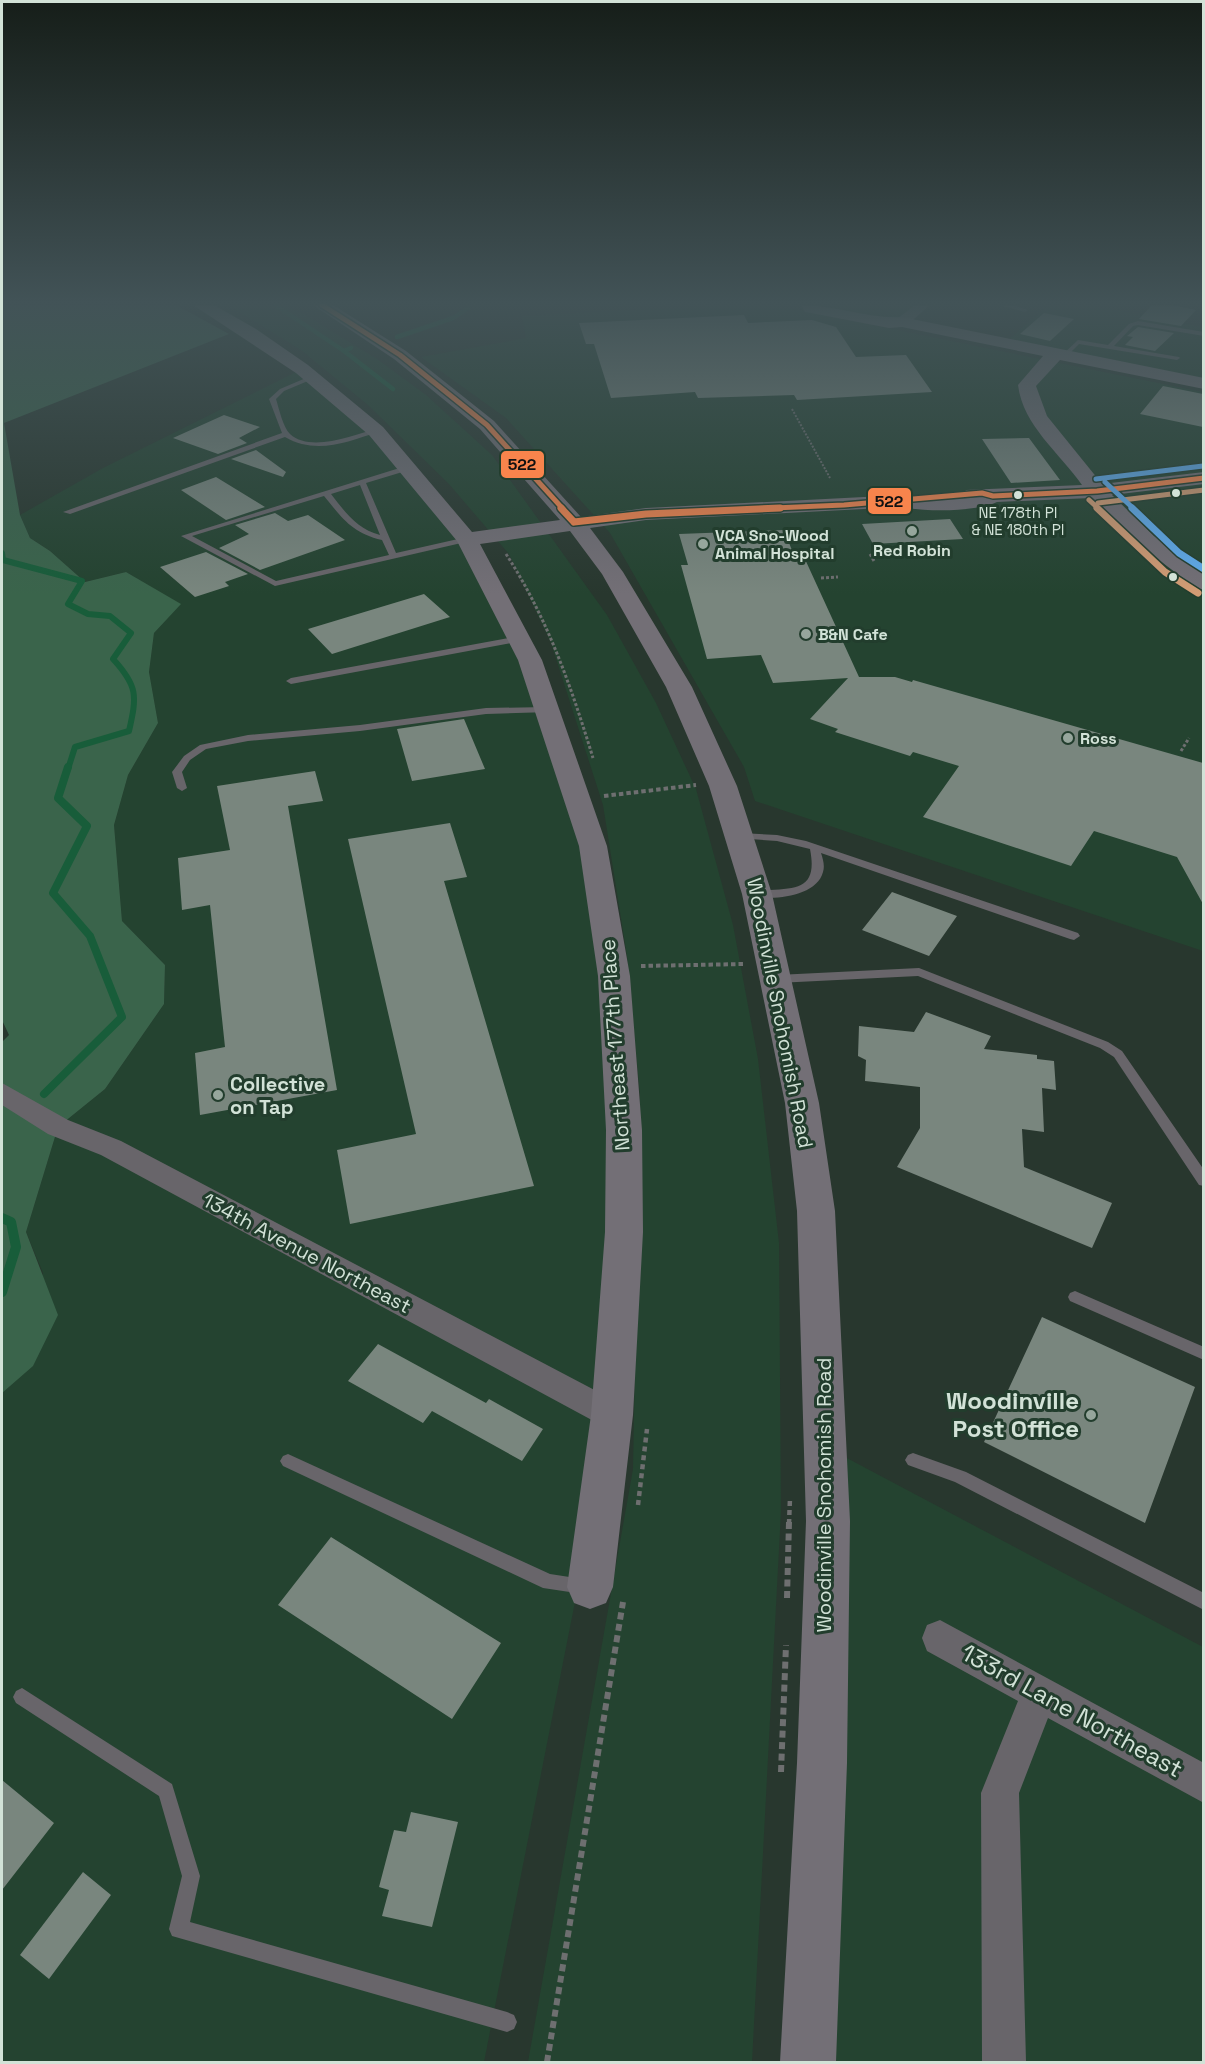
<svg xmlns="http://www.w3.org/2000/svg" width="1205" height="2064" viewBox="0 0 1205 2064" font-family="'Space Grotesk',sans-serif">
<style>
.built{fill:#244330}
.green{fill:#3a644b}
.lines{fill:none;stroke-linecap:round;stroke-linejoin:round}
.stream-far3{stroke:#185d3a;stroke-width:4.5}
.stream-far2{stroke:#185d3a;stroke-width:6}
.stream-far1{stroke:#185d3a;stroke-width:8}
.stream{stroke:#185d3a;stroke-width:10}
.building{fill:#79867e}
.path-far4{stroke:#6e6f70;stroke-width:2;stroke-dasharray:2 1.5;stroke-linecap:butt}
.path-far3{stroke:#6e6f70;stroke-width:3;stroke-dasharray:3 2;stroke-linecap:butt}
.path-far2{stroke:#6e6f70;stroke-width:4;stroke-dasharray:4.5 3;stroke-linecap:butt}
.path-far1{stroke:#6e6f70;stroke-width:4.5;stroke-dasharray:5 4;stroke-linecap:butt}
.path{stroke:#6e6f70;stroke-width:6;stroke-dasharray:7 4.5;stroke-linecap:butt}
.lane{fill:#68656a;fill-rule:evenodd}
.street{fill:#68656a;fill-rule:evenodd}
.secondary{fill:#736f76;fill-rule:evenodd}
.bus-1-far1-casing{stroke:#223d2d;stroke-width:8}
.bus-1-casing{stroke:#223d2d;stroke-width:10}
.bus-2-far1-casing{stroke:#223d2d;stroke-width:8}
.bus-2-casing{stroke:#223d2d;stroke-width:10}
.bus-3-far1-casing{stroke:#223d2d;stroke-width:8}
.bus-3-casing{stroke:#223d2d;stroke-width:10}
.bus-1-far1{stroke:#f8844c;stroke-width:5}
.bus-1{stroke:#f8844c;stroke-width:7}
.bus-2-far1{stroke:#d39c74;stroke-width:5}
.bus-2{stroke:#d39c74;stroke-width:7}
.bus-3-far1{stroke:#60acee;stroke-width:5}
.bus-3{stroke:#60acee;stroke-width:7}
.bus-dot{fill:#d2e2d7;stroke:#223d2d;stroke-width:2}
.poi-dot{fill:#96a69c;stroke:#223d2d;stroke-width:2}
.labels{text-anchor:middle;stroke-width:6;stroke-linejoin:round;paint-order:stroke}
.far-bus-label{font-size:15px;fill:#d2e2d7;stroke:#223d2d}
.far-poi-label{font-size:16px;font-weight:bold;fill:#d2e2d7;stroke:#223d2d;text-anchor:start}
.street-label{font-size:20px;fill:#d2e2d7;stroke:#223d2d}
.poi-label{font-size:20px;font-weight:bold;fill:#d2e2d7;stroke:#223d2d;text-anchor:start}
.near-poi-label{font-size:24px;font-weight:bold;fill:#d2e2d7;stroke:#223d2d;text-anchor:end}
.near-street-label{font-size:24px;fill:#d2e2d7;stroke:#223d2d}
.line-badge{stroke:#223d2d;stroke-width:2}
.pale-badge-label{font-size:16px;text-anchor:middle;font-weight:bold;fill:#111}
</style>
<rect width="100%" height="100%" fill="#28372e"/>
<path class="built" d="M228,305H286L307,316L377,359L426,395L492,455L607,615L656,703L696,789L733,925L758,1059L779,1243L781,1511L752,2062H528L633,1469L640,1095L627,956L603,805L551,643L509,554L449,484L368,405L301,350Z
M724,305H773L1203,392V951L755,801L744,767L610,533L506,418L421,357L526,338L522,316Z
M822,305H924L902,322Z
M1048,305H1090L1203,327V384L1005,343Z
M302,369L322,384L467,539L530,660L614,976L612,1415L484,2062H2V1393L43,1273L26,1232L58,1127L105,1089L164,1004L165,965L122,921L114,825L128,775L158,723L149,672L154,633L180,604L126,572L85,582L50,551L30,538L20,515L103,468Z
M811,1439L1203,1647L1204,2062H789L811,1489Z"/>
<path class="green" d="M2,305H176L229,334L4,423L20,515L30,538L50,551L85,582L126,572L181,604L154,633L149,672L158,723L128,775L114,825L122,921L165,965L164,1004L105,1089L58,1127L26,1232L58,1315L33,1366L2,1393V1042L9,1035L2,1020Z"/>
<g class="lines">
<path class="stream-far3" d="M275,305L344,351
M397,337L453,318L468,308
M351,348L344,351L393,389"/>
<path class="stream-far2" d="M2,553L3,560L82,581L68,604L88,614L110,616L131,633L113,659C138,686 137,696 129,731L75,747L68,769"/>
<path class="stream-far1" d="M44,1094L122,1017L90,936L53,893L87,826L58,798L68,767"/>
<path class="stream" d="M2,1218L11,1222L16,1247L2,1292"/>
</g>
<path class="building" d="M1152,305H1172L1196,310L1181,326L1139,319Z
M1044,313L1074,319L1050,341L1020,334Z
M744,315L748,323L812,320L836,327L856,357L906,355L932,392L797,400L794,395L698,398L695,392L611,398L594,344H586L579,323Z
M1138,327L1174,333L1155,351L1125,345L1133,337L1127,336Z
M1163,386L1203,394V427L1140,414Z
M224,415L260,427L239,438L247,443L218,454L173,438Z
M1029,438L1060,480L1011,483L982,439Z
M256,450L286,472L283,477L231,459Z
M216,477L265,507L226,520L181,490Z
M275,513L288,521L308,515L345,540L260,570L219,548L249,534L235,525Z
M950,519L963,539L873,544L862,524Z
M784,530L795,558L804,557L859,677H855H895L912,682L913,680L1203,763V904L1177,857L1094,831L1071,866L923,817L959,766L913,752L910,756L835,732L838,729L810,719L848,678L773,683L761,655L707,659L681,565H688L679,534Z
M206,552L248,574L225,582L229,586L195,597L160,567Z
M424,594L450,617L332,654L308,629Z
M464,719L485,769L412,781L397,729Z
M315,771L323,801L288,806L337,1090L200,1115L195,1053L225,1047L210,905L182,910L178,858L230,850L217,786Z
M450,823L467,877L444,881L534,1186L350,1224L337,1150L416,1134L348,839Z
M892,892L957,916L929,956L862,930Z
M926,1012L991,1036L984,1049L1037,1055V1059L1054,1061L1056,1090L1042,1088L1044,1132L1022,1129L1024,1167L1112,1203L1092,1248L897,1167L920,1128V1087L865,1081L866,1060L858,1056L859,1026L914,1032Z
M1042,1317L1195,1387L1145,1523L984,1442Z
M378,1344L486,1403L489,1399L543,1429L522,1461L432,1411L423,1423L348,1381Z
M331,1537L501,1643L452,1719L278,1605Z
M2,1780L54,1823L2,1890Z
M411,1812L458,1822L432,1927L382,1916L389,1890L379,1887L394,1830L406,1832Z
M83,1872L111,1895L49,1979L20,1955Z"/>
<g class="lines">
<path class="path-far4" d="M792,409L830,478"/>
<path class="path-far3" d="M506,554C547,617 571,686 593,758
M870,554L874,561
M821,578L838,577
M1181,751L1189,738"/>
<path class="path-far2" d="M604,796L696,785
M641,966L744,964"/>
<path class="path-far1" d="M638,1505L647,1429
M789,1524L790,1498"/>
<path class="path" d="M787,1598L789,1522
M781,1772L786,1645
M547,2062L623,1602"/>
<path class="lane" d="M999,305H1013L1028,310L1025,312Z
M1138,321L1204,332V336L1138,325L1133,326L1114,346L1179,357L1180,358L1177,360L1079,344L1066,357L1061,356L1078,340L1108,345L1129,324Z
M313,375L315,376V378L284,391L276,399C279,409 283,427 290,434C311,453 353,435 376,429L380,431L378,432C347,442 316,455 285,437L70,514L63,512L282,433L269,399L280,389Z
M406,466H409V470L366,483L396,553L467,537L471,539L470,541L275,586L181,536ZM360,485L380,535C357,529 345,512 331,494ZM324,496C343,519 352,533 382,540L389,555L276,581L192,536Z
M519,636L523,639L522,641L291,684L286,681L291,678Z
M547,707L550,708V712L486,714L360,731L248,741L206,749L190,760L182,772L187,788L182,791L177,788L172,772L184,756L200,745L248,735L360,725L486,708Z
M740,833L777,835L806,841L1078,933L1080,936L1074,940L1070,939L821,853C823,859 825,866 823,872C817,896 774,901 753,896L752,894C757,890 763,890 770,890C802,889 817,885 810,849L777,841L736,838L735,836L736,834Z
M919,968L1108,1042L1122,1051L1204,1170V1186L1199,1185L1114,1057L1100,1048L918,976L777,983L771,979L777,975Z
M1075,1291L1204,1347V1360L1070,1301L1068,1297L1070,1293Z
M913,1453L966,1472L1204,1593V1610L955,1482L908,1465L905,1460L908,1455Z
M288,1454L550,1574L589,1580L591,1586L589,1592L583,1594L543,1588L283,1466L280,1461L283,1456Z
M22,1688L172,1784L200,1876L190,1922L507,2012L514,2015L517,2022L514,2029L507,2032L172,1936L169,1929L182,1876L159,1796L16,1703L13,1697L16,1691Z"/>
<path class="street" d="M915,305H930L907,325H897V319Z
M2,1083L68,1120L121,1141L623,1405L628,1415L623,1425L612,1429L601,1425L101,1155L48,1134L2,1105Z
M940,1620L1204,1763V1803L1048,1718L1019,1793L1026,2062H982L981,1793L1018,1701L927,1651L922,1638L927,1625Z"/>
<path class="secondary" d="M193,305H214L256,329L308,365L383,427L472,532L560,520L480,429L394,359L313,305H333L406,351L494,421L581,517L646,508L903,495L919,498L963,495L966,490L1082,485C1060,453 1023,426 1018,385L1043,356L902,327L889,328L811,313L805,312L801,305C835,305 868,319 902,317L1204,378V389L1060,360L1036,386L1047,416L1102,484L1204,472V484L1112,495L1154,536L1204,573V590L1196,588L1139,545L1091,498L997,502C975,512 926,512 903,507L646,520L590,528L623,572L692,687L737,786L772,894L819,1103L835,1211L850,1521L847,1763L836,2062H780L797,1763L806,1521L797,1211L785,1103L742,894L709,786L666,687L602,574L570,531L480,544L542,660L607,846L630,976L642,1130L643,1232L633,1415L613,1587L606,1603L590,1609L574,1603L567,1587L591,1415L605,1232L606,1130L598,976L579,846L518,660L457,541L369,435L296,373Z"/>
<g class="bus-1-far1-casing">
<path id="bus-1-far1" d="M322,305L400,355L487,425L563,509
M747,509L844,505L982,493L993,496L1097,491L1204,478"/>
</g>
<g class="bus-1-casing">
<path id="bus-1" d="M561,508L574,522
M574,522L646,514L780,508"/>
</g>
<g class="bus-2-far1-casing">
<path id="bus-2-far1" d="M1089,500L1099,509
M1098,503L1204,490"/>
</g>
<g class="bus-2-casing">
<path id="bus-2" d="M1097,508L1165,572L1198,593"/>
</g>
<g class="bus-3-far1-casing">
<path id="bus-3-far1" d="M1096,479L1203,466
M1105,482L1134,509"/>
</g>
<g class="bus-3-casing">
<path id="bus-3" d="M1132,508L1179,553L1204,569"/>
</g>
<use href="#bus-1-far1" class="bus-1-far1"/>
<use href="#bus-1" class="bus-1"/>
<use href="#bus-2-far1" class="bus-2-far1"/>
<use href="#bus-2" class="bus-2"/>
<use href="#bus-3-far1" class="bus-3-far1"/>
<use href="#bus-3" class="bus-3"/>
</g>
<linearGradient id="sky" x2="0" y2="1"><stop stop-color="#161e19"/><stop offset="0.51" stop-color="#425357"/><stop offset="1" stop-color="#425357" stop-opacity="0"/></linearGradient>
<rect width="1205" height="594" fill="url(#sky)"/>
<g class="bus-dot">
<circle cx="1176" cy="493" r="5"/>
<circle cx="1018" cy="495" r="5"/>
<circle cx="1173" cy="577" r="5"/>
</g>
<g class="poi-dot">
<circle cx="912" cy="531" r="6"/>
<circle cx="703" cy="544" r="6"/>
<circle cx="806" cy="634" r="6"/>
<circle cx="1068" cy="738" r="6"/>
<circle cx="218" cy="1095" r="6"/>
<circle cx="1091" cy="1415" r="6"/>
</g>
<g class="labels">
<g class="far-bus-label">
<text x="1018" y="518">NE 178th Pl<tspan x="1018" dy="17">&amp; NE 180th Pl</tspan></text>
</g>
<g class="far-poi-label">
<text x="715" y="541">VCA Sno-Wood<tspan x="715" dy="18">Animal Hospital</tspan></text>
<text x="912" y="556" text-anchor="middle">Red Robin</text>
<text x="818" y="640">B&amp;N Cafe</text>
<text x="1080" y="744">Ross</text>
</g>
<g class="street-label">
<text transform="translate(780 1013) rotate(79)" y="7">Woodinville Snohomish Road</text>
<text transform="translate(615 1045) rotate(-94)" y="7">Northeast 177th Place</text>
<text transform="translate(307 1253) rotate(28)" y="7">134th Avenue Northeast</text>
<text transform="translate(824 1495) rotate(-90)" y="7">Woodinville Snohomish Road</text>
</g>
<g class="poi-label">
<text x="230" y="1091">Collective<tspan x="230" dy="23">on Tap</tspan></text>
</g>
<g class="near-poi-label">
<text x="1079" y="1409">Woodinville<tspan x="1079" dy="28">Post Office</tspan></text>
</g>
<g class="near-street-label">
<text transform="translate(1072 1711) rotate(29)" y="8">133rd Lane Northeast</text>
</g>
</g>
<g class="line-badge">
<rect x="500" y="450" width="45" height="29" rx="6" fill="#f8844c"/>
<rect x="867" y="487" width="45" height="28" rx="6" fill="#f8844c"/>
</g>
<g class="pale-badge-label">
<text x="522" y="470">522</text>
<text x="889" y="507">522</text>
</g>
<rect width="1205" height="2064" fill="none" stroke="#d2e2d7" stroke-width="6"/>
</svg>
